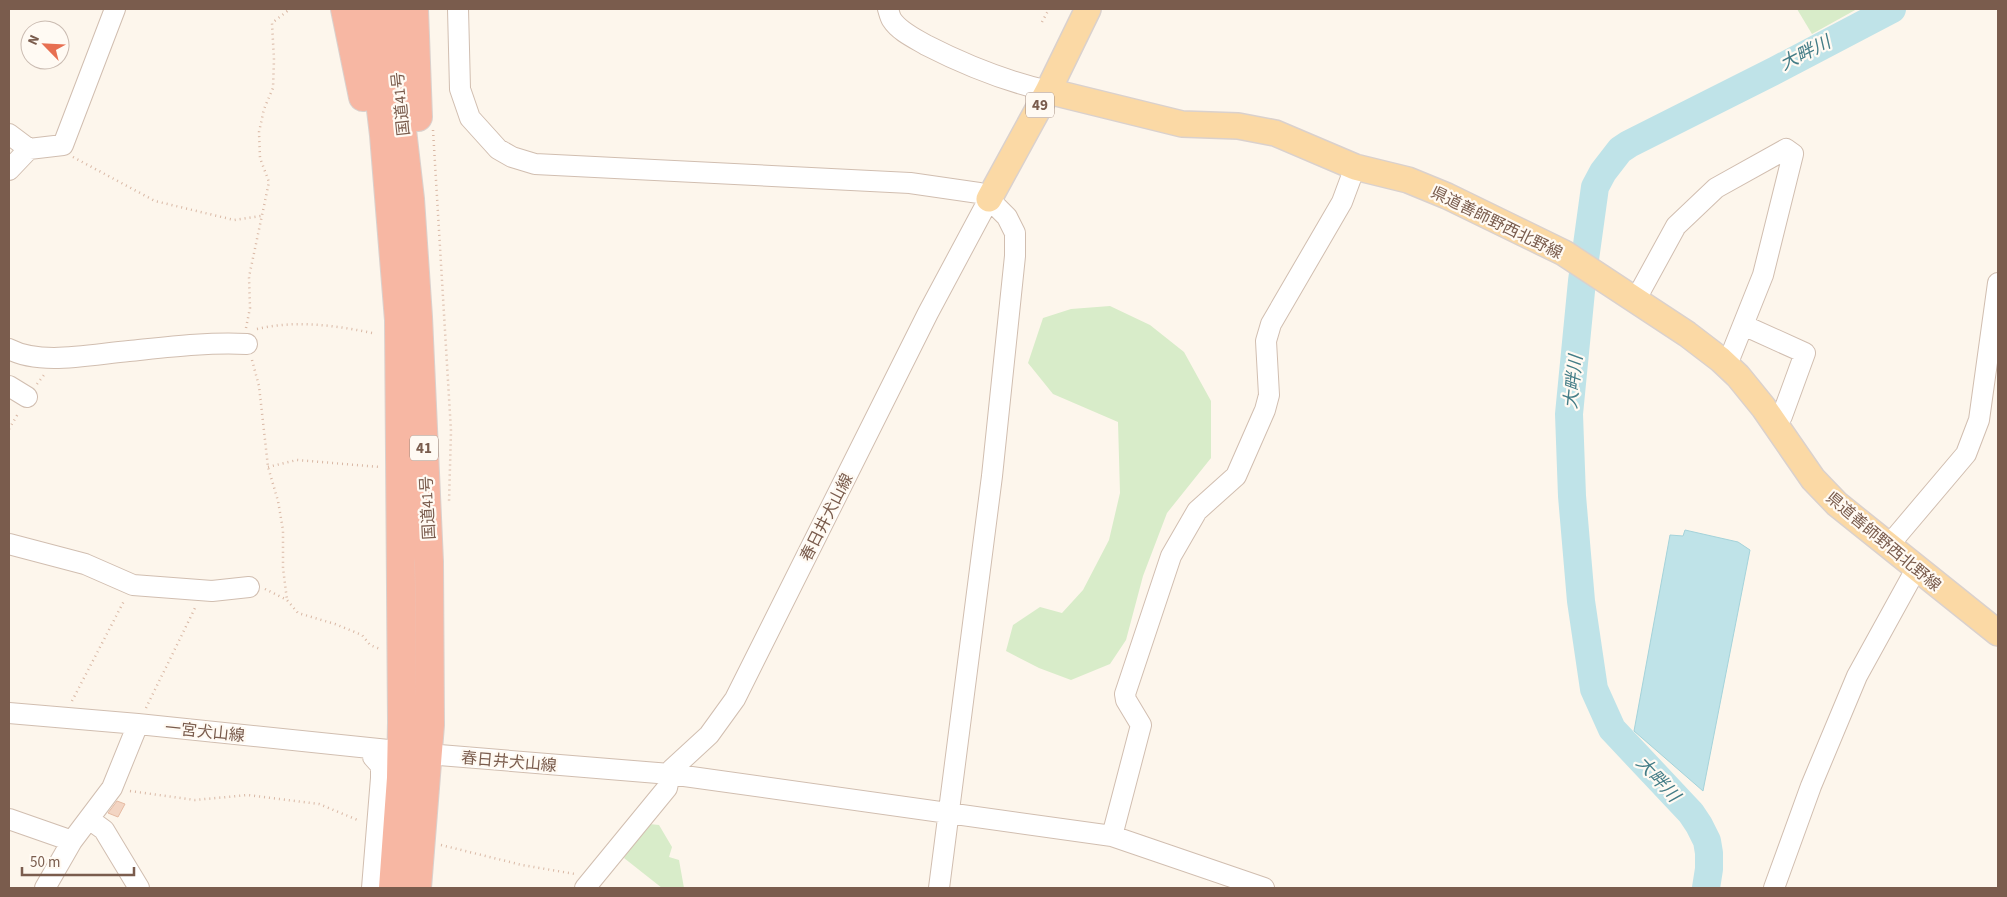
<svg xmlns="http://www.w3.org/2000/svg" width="2007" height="897" viewBox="0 0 2007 897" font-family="'Source Sans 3','Noto Sans JP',sans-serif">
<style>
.green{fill:#d8ecc9}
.water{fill:#bfe3e8;stroke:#a5d3da}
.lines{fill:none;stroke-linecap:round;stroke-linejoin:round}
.river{stroke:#bfe3e8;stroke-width:28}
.building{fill:#f3d5c3;stroke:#e6bba3}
.minor-casing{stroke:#d1beb0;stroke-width:22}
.major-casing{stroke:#dad1cd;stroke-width:28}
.highway-casing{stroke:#dad1cd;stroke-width:30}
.path{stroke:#d9b8a5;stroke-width:2.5;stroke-dasharray:1 4;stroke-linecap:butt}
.minor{stroke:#fff;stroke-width:20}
.major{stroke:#fbd9a5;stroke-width:25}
.highway{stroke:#f7b7a3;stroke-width:28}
.labels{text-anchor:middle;stroke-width:4.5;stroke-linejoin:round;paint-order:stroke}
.shield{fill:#fffaf3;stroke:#a28b7f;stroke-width:1}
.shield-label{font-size:15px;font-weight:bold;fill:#7a5c4d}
.street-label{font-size:16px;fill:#7a5c4d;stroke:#fffaf3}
.water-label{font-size:18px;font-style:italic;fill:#437c86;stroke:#fffaf3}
</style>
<rect width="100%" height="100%" fill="#fdf6ec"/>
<path class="green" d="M1797,9H1857L1812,34Z
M1110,306L1150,325L1184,352L1211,401V458L1167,513L1143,576L1126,640L1110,664L1071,680L1039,668L1006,651L1013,625L1040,607L1062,613L1083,590L1109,540L1120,493L1118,422L1053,394L1028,363L1043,318L1071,309Z
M649,824L659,825L672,847L669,857L679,860L684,888H662L624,858L636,838Z"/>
<path class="water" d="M1685,530L1738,542L1750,550L1703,791L1634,731L1670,535L1683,536Z"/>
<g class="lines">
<path class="river" d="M1706,888L1709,869V853L1707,841L1699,825L1691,813L1612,729L1594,689L1581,601L1572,496L1569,414L1582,281L1595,187L1603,172L1620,150L1629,144L1776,70L1892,9"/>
</g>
<path class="building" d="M117,801L125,804L118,817L108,813Z"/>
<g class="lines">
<g class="minor-casing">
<path id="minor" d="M458,9L460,89L470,118L498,149L512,157L535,164L910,183L979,193L989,199L1007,217L1015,233V256L992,476L939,888
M888,9C889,12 890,17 892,20C899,31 914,38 926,45C965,65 1005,81 1048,91
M9,134L29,149L9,170
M29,149L63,145L115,9
M1636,299L1676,226L1716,188L1786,149L1793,154L1763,275L1727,365
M1743,325L1805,353L1782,416L1775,425
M9,349C41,366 93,354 129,351C168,347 207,342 247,344
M9,386L27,397
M9,544L85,564L133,585L212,591L249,587
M1889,545L1966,454L1979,420L1998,283
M9,713L138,724L427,754L670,774L672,769L709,735L735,699L928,313L989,199
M9,819L72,841
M89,819L104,830L139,888
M1112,836L1141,725L1126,700L1125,694L1171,556L1197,511L1236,476L1265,410L1269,395L1266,341L1271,324L1342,202L1355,167
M45,888L72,841L112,788L138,724
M372,888L381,778V766L373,757V749
M585,888L667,788L670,774L1112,836L1264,888
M1774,888L1811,786L1857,676L1916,569"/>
</g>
<g class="major-casing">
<path id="major" d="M1048,91L1182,124L1238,126L1275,133L1355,167L1408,180L1447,196L1564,253L1687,334L1721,360L1738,376L1764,408L1813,479L1837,504L1998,633
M989,199L1048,91L1088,9"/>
</g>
<g class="highway-casing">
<path id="highway" d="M345,9L363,97
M369,9L384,135L399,320L402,722L401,778L393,888
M388,9L410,199L418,317L429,562L430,725L417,888
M414,9L418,117"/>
</g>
<path class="path" d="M1042,22L1049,9
M433,130L451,431L449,502
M73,157L155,201L234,220L261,216
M246,328L250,308L249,277L269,182L260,158L259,132L264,109L273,88L274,60L272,23L290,9
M257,329C295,320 334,325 372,333
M252,360L259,386L268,467L278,501L283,530V568L287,600
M37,384L44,375
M9,429L19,412
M268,467L297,460L380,467
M265,589L287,600L298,613L335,624L362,635L370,645L380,649
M72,701L125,599
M146,708L195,608
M130,791L195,800L248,795L319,804L360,821
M441,845L522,865L575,874"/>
<use href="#minor" class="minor"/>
<use href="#major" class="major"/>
<use href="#highway" class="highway"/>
</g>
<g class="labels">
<g class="shield">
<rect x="1026" y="92.5" width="28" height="25" rx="4"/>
<rect x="410" y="435.5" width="28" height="25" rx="4"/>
</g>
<g class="shield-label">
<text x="1040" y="110">49</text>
<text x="424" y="453">41</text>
</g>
<g class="street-label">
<text transform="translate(400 104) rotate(-96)" y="6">国道41号</text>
<text transform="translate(1497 222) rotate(26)" y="6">県道善師野西北野線</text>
<text transform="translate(427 508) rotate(-93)" y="6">国道41号</text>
<text transform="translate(826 517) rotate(-63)" y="6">春日井犬山線</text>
<text transform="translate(1884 541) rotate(40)" y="6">県道善師野西北野線</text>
<text transform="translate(205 731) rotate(6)" y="6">一宮犬山線</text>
<text transform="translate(509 761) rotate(5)" y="6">春日井犬山線</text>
</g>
<g class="water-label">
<text transform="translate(1805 53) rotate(-27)" y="6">大畔川</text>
<text transform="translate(1573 382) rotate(-84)" y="6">大畔川</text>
<text transform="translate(1658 779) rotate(47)" y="6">大畔川</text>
</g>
</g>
<rect width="2007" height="897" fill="none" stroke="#7a5c4d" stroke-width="20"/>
<g transform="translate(45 45) rotate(294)"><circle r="24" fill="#fffaf3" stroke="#cabbb1"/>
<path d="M0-4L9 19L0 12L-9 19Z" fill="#e76f51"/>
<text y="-8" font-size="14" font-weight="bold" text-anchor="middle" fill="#7a5c4d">N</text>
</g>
<path d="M22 867v8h112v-8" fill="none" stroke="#7a5c4d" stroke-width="2.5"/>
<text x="30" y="867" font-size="15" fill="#7a5c4d" stroke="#fffaf3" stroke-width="4" paint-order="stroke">50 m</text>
</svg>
